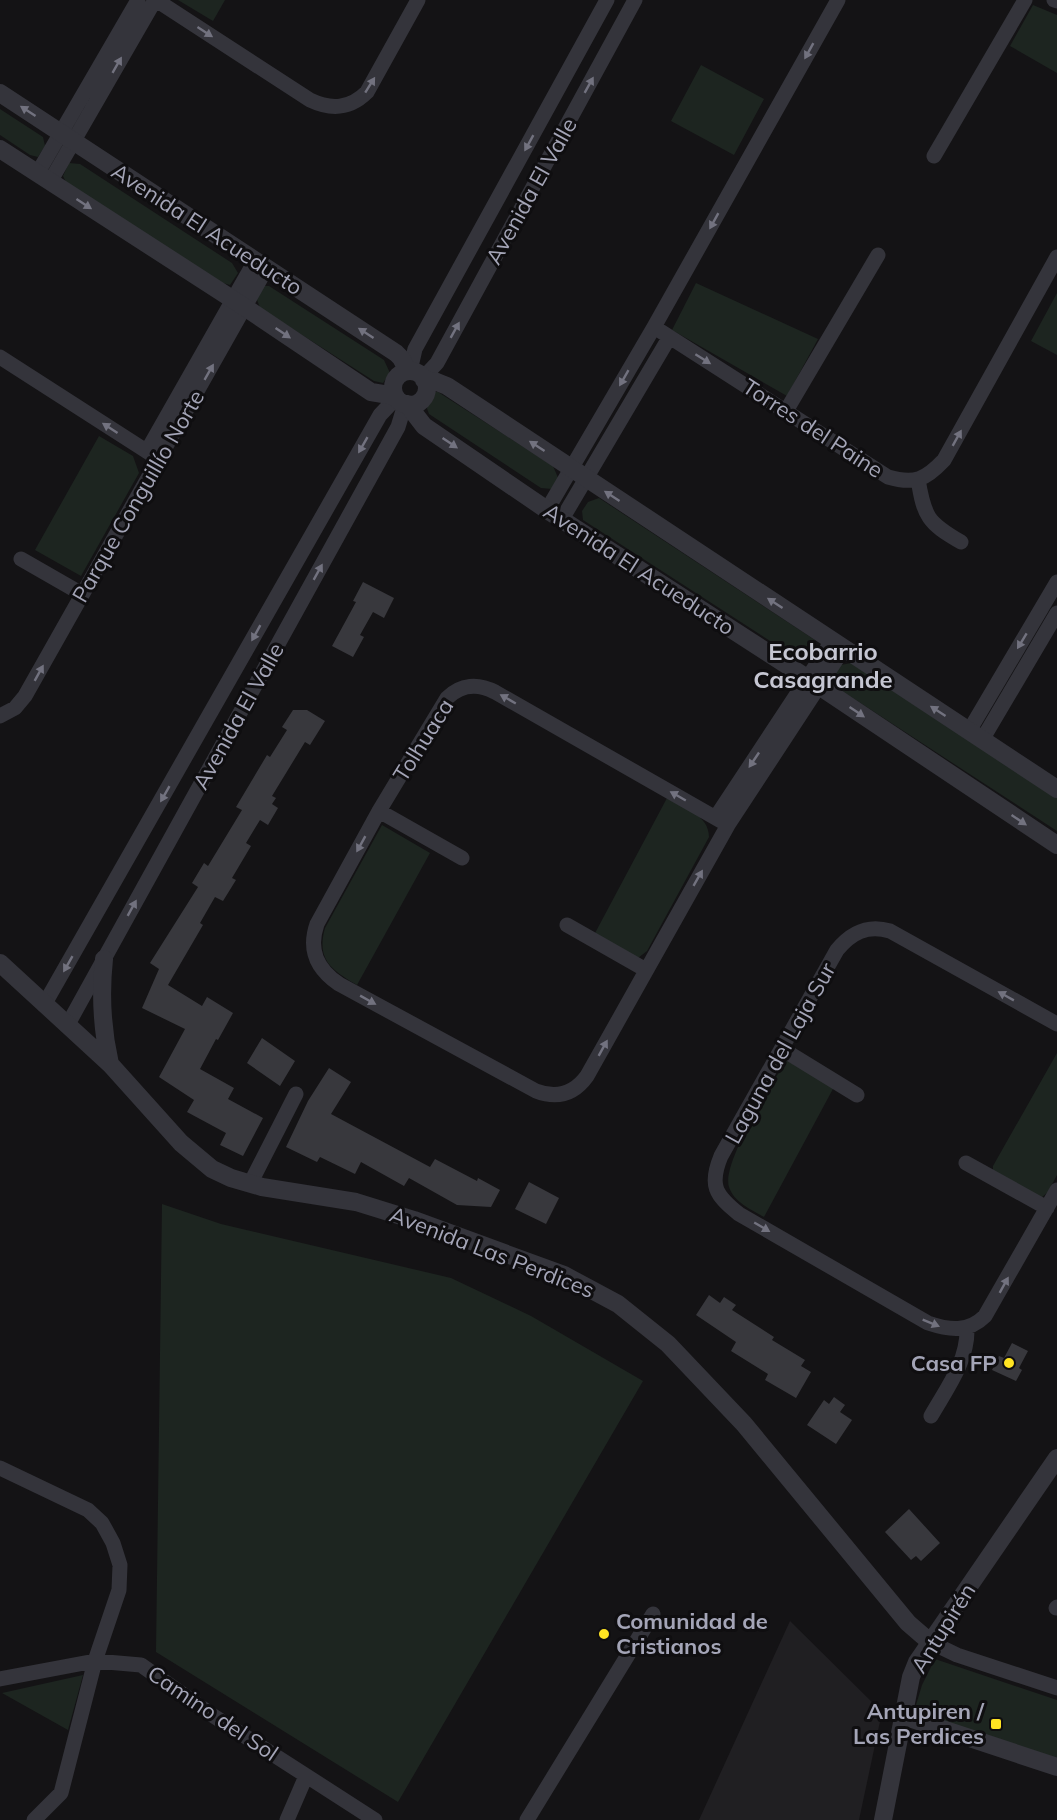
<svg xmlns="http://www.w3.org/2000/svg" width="1057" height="1820" viewBox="0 0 1057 1820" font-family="Mulish,sans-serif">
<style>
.built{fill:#201f22}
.green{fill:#1d2520}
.building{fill:#38383d}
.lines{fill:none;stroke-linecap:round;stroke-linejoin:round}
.minor{stroke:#34343b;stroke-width:15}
.tertiary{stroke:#34343b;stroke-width:18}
.oneway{fill:#72727f}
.poi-dot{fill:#ffe422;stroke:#0f0e10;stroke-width:2}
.labels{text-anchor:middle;stroke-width:6;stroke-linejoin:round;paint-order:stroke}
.street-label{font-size:22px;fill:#a4a5b7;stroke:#0f0e10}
.poi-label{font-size:22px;font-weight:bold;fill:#a4a5b7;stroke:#0f0e10;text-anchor:end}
.neighbourhood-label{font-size:24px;font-weight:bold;fill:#c5c6d2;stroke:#0f0e10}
</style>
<rect width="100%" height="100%" fill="#141315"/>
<path class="built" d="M790,1621L882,1712L859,1820H699Z"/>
<path class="green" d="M178,0H225L213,21Z
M1033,5L1057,15V73L1010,46Z
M701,65L764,99L734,155L671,121Z
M0,109L43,137L45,146L38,157L30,155L0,135Z
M69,163L80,164L232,263L238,273L230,285L219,282L68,186L63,176Z
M696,283L818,339L787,396L672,330Z
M261,286H269L384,360L390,373L383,383L374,381L260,308L256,297Z
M1057,293V355L1031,341Z
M430,392H438L553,466L559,480L552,489L541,488L429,414L425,403Z
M99,436L133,456L139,473L81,576L35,550Z
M599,498L815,640L816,648L809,660L801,661L583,520L582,511L588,502Z
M851,663L1057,798V831L836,687L834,672L841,665Z
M667,798C684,808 709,815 709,837L647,951L638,958L594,935Z
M382,825L430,853L357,985C332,970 316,960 325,928Z
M1057,1053V1175L1048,1192L1041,1198L993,1170V1166Z
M786,1060L834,1087L764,1217C750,1209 734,1202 729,1187C721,1163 773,1084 786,1060Z
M162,1204L221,1224L451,1278L531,1316L643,1381L398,1802L156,1652Z
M935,1659L1057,1700V1759L913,1715L922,1685Z
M83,1675L68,1730L2,1693Z"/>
<path class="building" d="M363,582L394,598L384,618L373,612L360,635L364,637L353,657L332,646L356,602L353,601Z
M293,710H307L325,721L310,745L305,742L272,796L276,798L272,804L278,808L268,825L260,820L246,843L251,846L232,878L236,880L223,901L215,897L200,923L203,925L168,985L202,1006L207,997L233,1013L218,1040L216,1039L200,1069L234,1088L228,1099L263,1118L243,1156L220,1145L226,1133L187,1112L194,1100L159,1077L185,1029L142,1008L159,969L150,963L198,887L192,883L204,863L208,866L242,810L236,807L267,755L270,757L287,730L282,727Z
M262,1038L295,1061L280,1086L247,1063Z
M329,1068L351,1082L331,1114L430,1167L435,1159L477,1181L478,1178L500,1190L491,1207L457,1205L409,1178L404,1186L361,1162L355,1174L320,1157L317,1162L286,1147L308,1101Z
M529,1182L559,1198L546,1224L515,1209Z
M709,1295L720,1303L724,1297L736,1305L732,1310L774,1337L772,1340L805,1360L801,1366L811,1372L796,1398L765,1380L768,1374L731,1351L736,1342L696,1315Z
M1012,1343L1028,1351L1019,1368L1022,1370L1016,1381L992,1370L999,1356L1004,1358Z
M834,1397L845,1405L840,1412L852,1420L836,1444L807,1425L824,1400L829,1404Z
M909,1509L940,1543L921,1561L916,1556L911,1560L885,1532Z"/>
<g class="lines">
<path class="minor" d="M156,0L310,100C331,110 350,109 367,92L418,0
M1054,0L1057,1
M934,156L1025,0
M37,174L138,0
M50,182L155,0
M654,327L888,477C915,485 926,479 944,460L1057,257
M0,357L154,456
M410,371L415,349L607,0
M423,378L437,363L635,0
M786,411L878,255
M147,451L255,261
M918,479C924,517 928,523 961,542
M547,510L654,327L838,0
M562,519L669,338
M21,559L82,594
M0,716L15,708L25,696L266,269
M969,731L1057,582
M982,740L1057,613
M379,811L462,858
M716,817L832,641
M728,825L495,692C478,683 461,684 447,698L379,811L317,924C308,950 317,969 339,984L536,1091C557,1099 574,1094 587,1076L728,825L844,648
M567,925L646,970
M44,1005L380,415L396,398
M1057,1024L890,931C867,924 851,933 837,950L721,1156C709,1185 715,1195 739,1214L928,1323C949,1330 968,1333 985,1316L1057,1190
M67,1026L398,427L405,404
M782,1049L857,1095
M966,1163L1047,1208
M250,1184L296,1094
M931,1416C947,1388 968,1361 967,1328
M0,1468L88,1510L102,1523L113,1543L120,1565L119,1590L95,1661L61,1793L34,1820
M1056,1608L1057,1607
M930,1642L957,1655L1057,1688
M0,1679L95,1661L141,1665L212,1715L375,1820
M287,1820L306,1776
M527,1820L653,1614"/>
<path class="tertiary" d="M0,93L396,353L401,358L408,371
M0,149L246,308L371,392L395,396
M393 388a17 17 0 1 1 34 0a17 17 0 1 1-34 0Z
M424,380L437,382L447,386L1057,789
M407,404L424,426L547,510L807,678L1057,845
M104,959C100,996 102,1029 110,1064
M0,963L110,1064L181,1143L212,1169L231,1178L262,1187L356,1202L414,1220L564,1275L618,1304L668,1344L744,1424L908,1623L930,1642
M903,1716L1057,1767
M883,1820L911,1677L917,1662L1057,1458"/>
</g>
<defs><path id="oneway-solid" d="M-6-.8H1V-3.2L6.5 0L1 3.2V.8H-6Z" transform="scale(1.5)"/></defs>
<g class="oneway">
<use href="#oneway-solid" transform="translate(205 32) rotate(33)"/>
<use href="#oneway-solid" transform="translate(809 51) rotate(119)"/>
<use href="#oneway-solid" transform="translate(117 65) rotate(-60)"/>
<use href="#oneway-solid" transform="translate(370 85) rotate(-58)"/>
<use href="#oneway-solid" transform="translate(589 85) rotate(-61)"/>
<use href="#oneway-solid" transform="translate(28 111) rotate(-147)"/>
<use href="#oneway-solid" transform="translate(529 143) rotate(119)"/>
<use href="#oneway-solid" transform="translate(84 204) rotate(33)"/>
<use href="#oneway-solid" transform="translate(714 221) rotate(119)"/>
<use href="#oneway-solid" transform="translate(455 330) rotate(-61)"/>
<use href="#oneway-solid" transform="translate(283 333) rotate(34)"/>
<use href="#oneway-solid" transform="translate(366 333) rotate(-147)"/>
<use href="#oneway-solid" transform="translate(703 359) rotate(32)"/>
<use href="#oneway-solid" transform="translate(209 372) rotate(-60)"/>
<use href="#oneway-solid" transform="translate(624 378) rotate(120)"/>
<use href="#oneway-solid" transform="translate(110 428) rotate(-147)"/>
<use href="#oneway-solid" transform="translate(957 438) rotate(-61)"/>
<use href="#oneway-solid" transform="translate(450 443) rotate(34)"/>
<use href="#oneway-solid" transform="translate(363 445) rotate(120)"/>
<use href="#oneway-solid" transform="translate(537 446) rotate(-147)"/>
<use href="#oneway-solid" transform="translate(612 496) rotate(-147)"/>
<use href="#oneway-solid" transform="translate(318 572) rotate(-61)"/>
<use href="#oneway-solid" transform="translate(775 603) rotate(-147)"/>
<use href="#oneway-solid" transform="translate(256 633) rotate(119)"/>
<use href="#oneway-solid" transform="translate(1022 641) rotate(121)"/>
<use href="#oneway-solid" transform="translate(39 673) rotate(-61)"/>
<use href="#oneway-solid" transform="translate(508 699) rotate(-150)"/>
<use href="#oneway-solid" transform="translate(938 711) rotate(-147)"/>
<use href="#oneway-solid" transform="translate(857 712) rotate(34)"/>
<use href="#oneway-solid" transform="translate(754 760) rotate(124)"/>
<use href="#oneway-solid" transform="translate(165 794) rotate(120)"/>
<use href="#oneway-solid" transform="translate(678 796) rotate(-150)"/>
<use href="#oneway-solid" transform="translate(1019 820) rotate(34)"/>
<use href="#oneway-solid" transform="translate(361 844) rotate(119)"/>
<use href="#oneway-solid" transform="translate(698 878) rotate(-60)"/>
<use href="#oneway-solid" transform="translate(132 908) rotate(-61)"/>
<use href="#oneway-solid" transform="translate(68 964) rotate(120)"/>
<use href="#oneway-solid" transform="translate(1006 996) rotate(-151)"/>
<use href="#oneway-solid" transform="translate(368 1000) rotate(29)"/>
<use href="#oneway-solid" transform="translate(603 1048) rotate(-61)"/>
<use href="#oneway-solid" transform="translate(762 1227) rotate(30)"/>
<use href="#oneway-solid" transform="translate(1004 1285) rotate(-61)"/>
<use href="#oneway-solid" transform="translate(931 1323) rotate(22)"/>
</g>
<g class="poi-dot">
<circle cx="1009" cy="1363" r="6"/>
<circle cx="604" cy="1634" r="6"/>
<rect x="990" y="1718" width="12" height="12" rx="3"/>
</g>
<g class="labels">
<g class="street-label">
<text transform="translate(531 191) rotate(-61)" y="8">Avenida El Valle</text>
<text transform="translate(207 229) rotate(33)" y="8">Avenida El Acueducto</text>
<text transform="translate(813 428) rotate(33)" y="8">Torres del Paine</text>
<text transform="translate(138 496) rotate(-60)" y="8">Parque Conguillío Norte</text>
<text transform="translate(639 569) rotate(33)" y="8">Avenida El Acueducto</text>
<text transform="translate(238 716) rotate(-61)" y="8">Avenida El Valle</text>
<text transform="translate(423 740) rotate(-58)" y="8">Tolhuaca</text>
<text transform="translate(780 1053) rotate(-61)" y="8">Laguna del Laja Sur</text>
<text transform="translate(492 1252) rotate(21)" y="8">Avenida Las Perdices</text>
<text transform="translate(943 1628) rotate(-58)" y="8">Antupirén</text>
<text transform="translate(213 1713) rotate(34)" y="8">Camino del Sol</text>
</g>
<g class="poi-label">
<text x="997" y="1371">Casa FP</text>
<text x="616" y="1629" text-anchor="start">Comunidad de<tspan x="616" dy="25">Cristianos</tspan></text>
<text x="984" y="1719">Antupiren /<tspan x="984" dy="25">Las Perdices</tspan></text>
</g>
<g class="neighbourhood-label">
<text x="823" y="660">Ecobarrio<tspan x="823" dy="28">Casagrande</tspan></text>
</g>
</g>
</svg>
